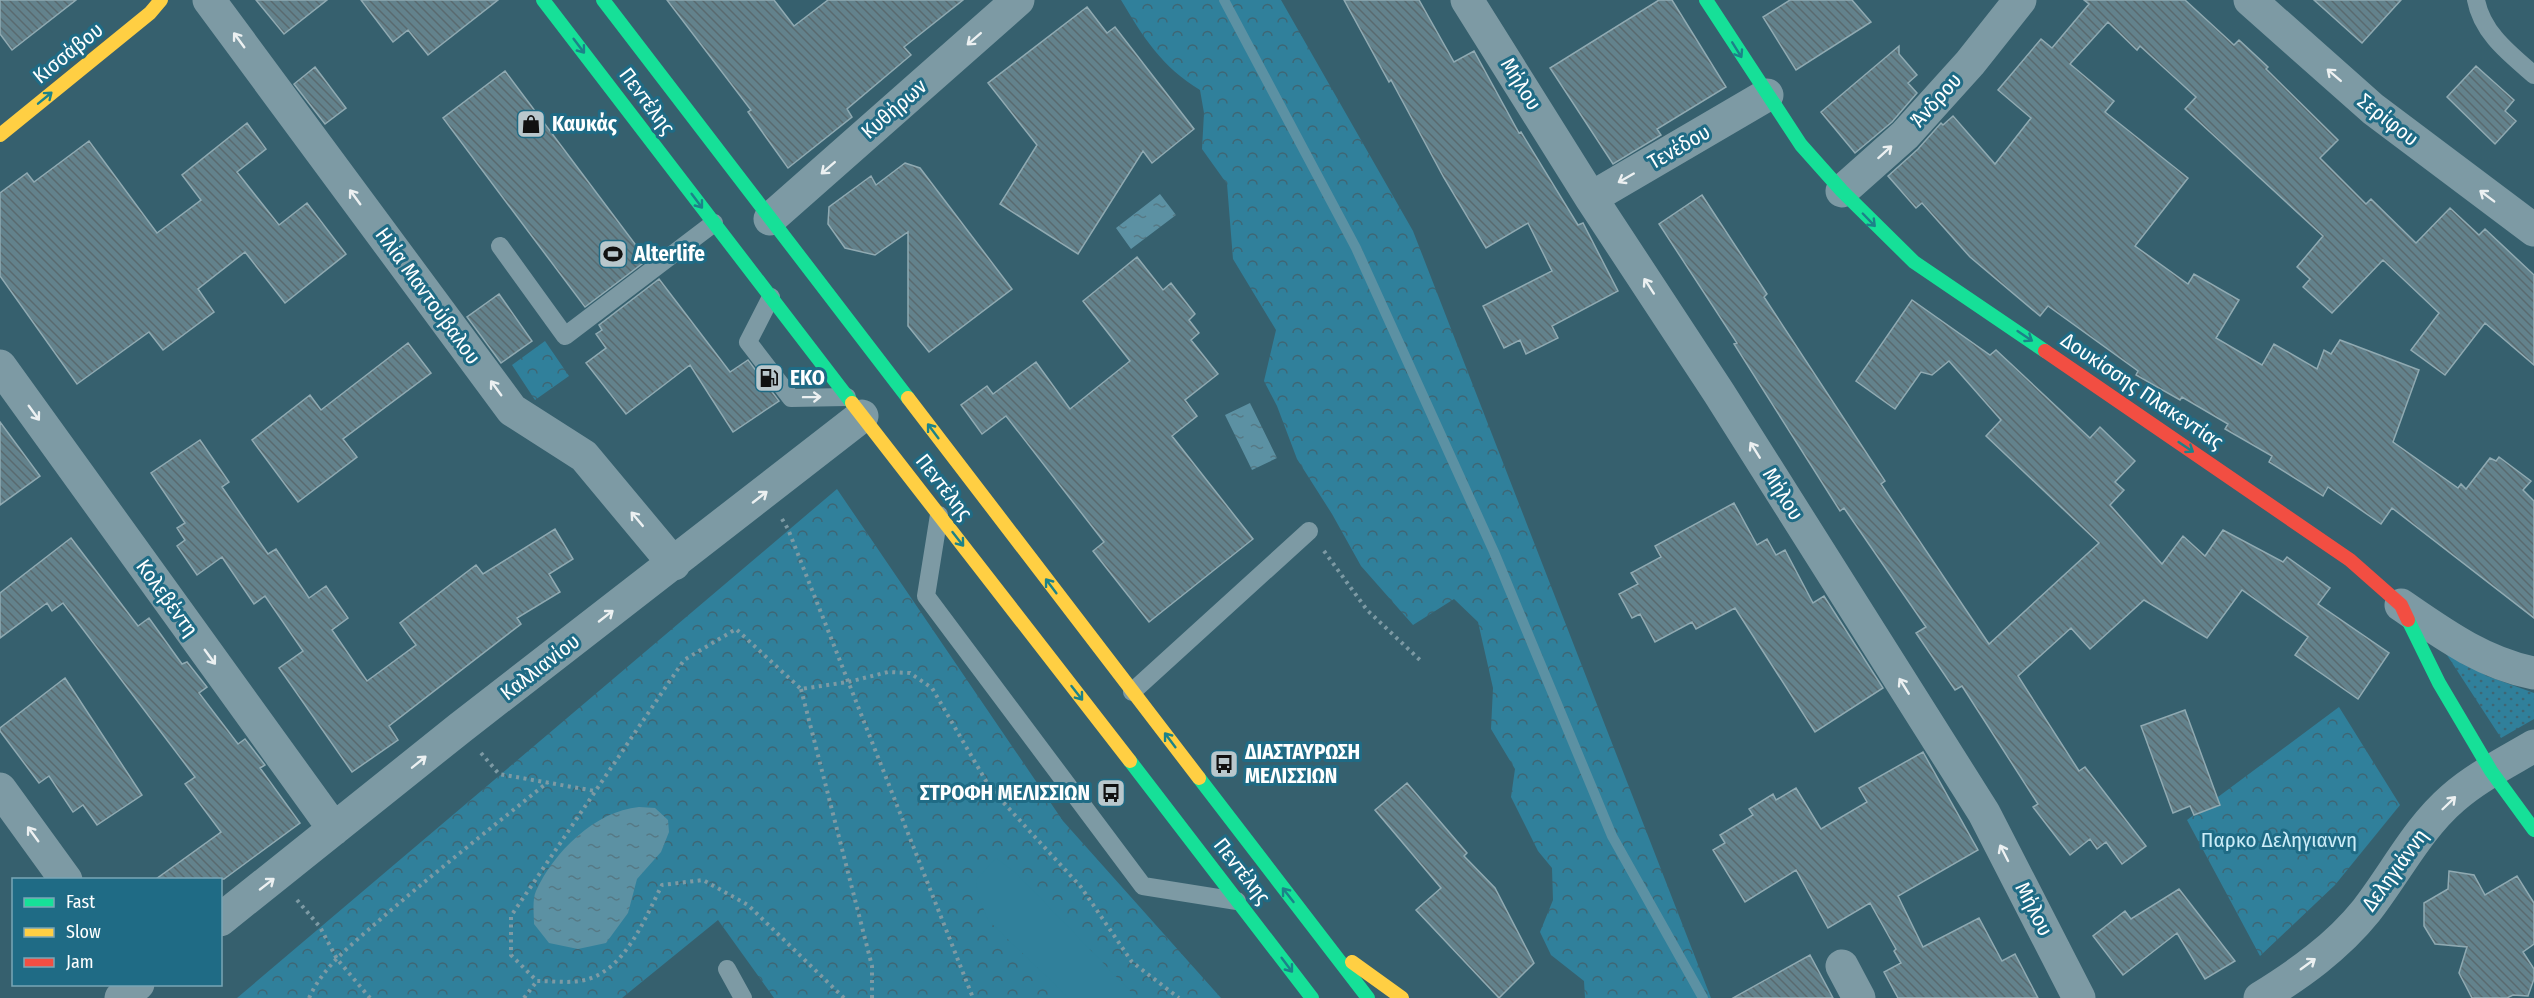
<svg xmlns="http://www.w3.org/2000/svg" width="2534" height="998" viewBox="0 0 2534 998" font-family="'Fira Sans Condensed',sans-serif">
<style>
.grass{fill:url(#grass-dots)}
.forest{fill:url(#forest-crowns)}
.pitch{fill:#30809b}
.water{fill:url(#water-ripples)}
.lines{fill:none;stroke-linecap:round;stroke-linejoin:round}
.stream{stroke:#5c91a3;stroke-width:10}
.building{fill:url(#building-back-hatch);stroke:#90aab2;stroke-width:1.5}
.path{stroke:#7d9aa4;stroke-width:4;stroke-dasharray:3 4.5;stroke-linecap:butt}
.lane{stroke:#7d9aa4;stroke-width:18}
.street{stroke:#7d9aa4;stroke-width:33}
.fast{stroke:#16e098;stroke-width:14}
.slow{stroke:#ffcf43;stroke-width:14}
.jam{stroke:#f24e42;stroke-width:14}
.oneway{stroke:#ecf0f1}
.oneway2{stroke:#1d8289}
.labels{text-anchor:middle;stroke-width:6;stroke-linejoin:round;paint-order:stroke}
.street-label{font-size:21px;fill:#fff;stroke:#1f6b85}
.poi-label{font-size:21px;font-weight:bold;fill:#fff;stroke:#1f6b85;text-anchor:start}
.park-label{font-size:21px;fill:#ccedf8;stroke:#1f6b85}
</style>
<defs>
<pattern id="grass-dots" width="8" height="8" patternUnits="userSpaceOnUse" patternTransform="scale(1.5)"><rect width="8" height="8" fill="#30809b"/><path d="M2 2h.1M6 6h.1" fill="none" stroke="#3e6674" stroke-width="1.8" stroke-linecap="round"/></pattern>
<pattern id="forest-crowns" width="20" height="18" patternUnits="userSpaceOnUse" patternTransform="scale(1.5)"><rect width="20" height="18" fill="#30809b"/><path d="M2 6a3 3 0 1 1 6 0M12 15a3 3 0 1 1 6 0" fill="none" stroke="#3e6674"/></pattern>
<pattern id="water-ripples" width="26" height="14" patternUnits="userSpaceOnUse" patternTransform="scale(1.5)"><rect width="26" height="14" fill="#5c91a3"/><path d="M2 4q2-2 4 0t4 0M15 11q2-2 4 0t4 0" fill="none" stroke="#567985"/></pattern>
<pattern id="building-back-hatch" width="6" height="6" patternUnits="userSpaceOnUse" patternTransform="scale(1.5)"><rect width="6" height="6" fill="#63828c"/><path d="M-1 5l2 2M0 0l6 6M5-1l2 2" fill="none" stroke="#596a6f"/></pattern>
</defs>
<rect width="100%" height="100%" fill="#36606e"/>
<path class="grass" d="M2445,652L2487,676L2534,693V719L2501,738Z"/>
<path class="forest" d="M1121,0H1281L1413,231L1711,998H1585L1584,981L1551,955L1540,932L1553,900L1552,868L1538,851L1511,797L1515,769L1491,729L1493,688L1478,622L1454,599L1413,625L1361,566L1332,514L1297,459L1277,406L1264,381L1276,330L1233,259L1227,184L1202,149L1204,113L1200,90C1162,67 1143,37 1121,0Z
M545,341L569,376L535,400L512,365Z
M837,489L1063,821L1221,998H774L718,920L622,998H237Z
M2339,707L2400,805L2335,885L2260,956L2187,820Z"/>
<path class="pitch" d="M996,858L1017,874L1137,998H1069L988,920L978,895L976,880Z"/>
<path class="water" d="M1160,194L1176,215L1131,249L1116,228Z
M1250,403L1277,458L1252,470L1225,415Z
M639,807L655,808L668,820L669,832L661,852L637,879L628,913L606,943L578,949L549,943L534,924C534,914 532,900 536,891C554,852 595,811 639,807Z"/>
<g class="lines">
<path class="stream" d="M1224,0L1356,248L1494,552L1612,836L1703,998"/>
</g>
<path class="building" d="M0,0H76L12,50L0,34Z
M256,0H327L284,34Z
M361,0H498L428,55L408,30L393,42Z
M667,0H774L794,26L828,0H963L904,47L911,55L847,109L852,117L788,168L748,112L751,110Z
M1344,0H1419L1454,62L1474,51L1519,133L1521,132L1578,225L1583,223L1618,291L1552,326L1558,338L1526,354L1520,340L1504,348L1483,306L1552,271L1528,223L1486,248L1444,178L1391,80L1389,82Z
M1659,0H1672L1726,87L1657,129L1661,135L1613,164L1550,68Z
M1790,0H1852L1871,22L1796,70L1763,17Z
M2084,0H2185L2234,45L2239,40L2268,67L2266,69L2338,140L2320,158L2366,204L2371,199L2416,243L2450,208L2479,235L2485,229L2534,275V365L2485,323L2445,375L2411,350L2439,313L2383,260L2332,313L2303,287L2310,279L2297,267L2323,236L2185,109L2196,97L2140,46L2137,50L2108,22L2070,64L2114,101L2105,112L2188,178L2135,246L2188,284L2194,274L2239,300L2216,338L2262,365L2274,344L2317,369L2324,350L2331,354L2340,340L2419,370L2393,442L2458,488L2461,484L2466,489L2490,458L2496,461L2499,457L2531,481L2523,490L2534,501V618L2392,508L2381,524L2328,487L2323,496L2269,462L2272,456L2225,429L2228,424L2182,397L2180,400L2136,375L2138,371L2048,306L2040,316L1970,257L1922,203L1916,208L1888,176L1918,149L1941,123L1943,125L1953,116L1995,164L2031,118L1998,90L2041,39L2052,48L2089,4Z
M2314,0H2401L2362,43Z
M1087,7L1107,33L1115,27L1194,129L1152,163L1143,151L1078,254L1000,204L1037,145L988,83Z
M1899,46V54L1917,75L1908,83L1917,93L1892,122L1855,153L1821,112Z
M2476,66L2514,100L2505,111L2516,121L2495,144L2447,97Z
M315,67L346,108L325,124L294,84Z
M505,71L647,260L585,307L443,118Z
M247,123L266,149L237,172L279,225L307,203L346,254L285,303L245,252L198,289L214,312L163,350L149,332L77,384L0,276V193L27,173L34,182L89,141L157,233L201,200L182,175Z
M905,163L920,168L1012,289L929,352L908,326V232L875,255L845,248L828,224L829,207L871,176L876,185Z
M1702,195L1767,294L1764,297L1885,481L1881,484L1989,644L2099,543L1986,436L2001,420L1949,361L1932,375L1921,372L1895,409L1856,381L1912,300L1990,355L1996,350L2090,438L2100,427L2135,461L2115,482L2124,490L2110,505L2162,564L2183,536L2205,556L2223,530L2283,562L2287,557L2330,588L2318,604L2389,653L2358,699L2295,655L2308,637L2242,590L2207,638L2144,600L2090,649L2071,628L2018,676L2079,771L2085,767L2146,846L2122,864L2106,842L2097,849L2090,839L2070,855L2033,807L2038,804L1962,686L1955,690L1916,633L1926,627L1844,508L1840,511L1734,344L1737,343L1659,224Z
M1137,257L1163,290L1171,283L1195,314L1189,320L1199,333L1191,340L1218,374L1185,400L1197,416L1172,436L1253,539L1149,622L1093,551L1104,542L1006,416L982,434L961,405L987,386L993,394L1036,362L1070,409L1130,361L1083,301Z
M659,279L730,372L748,360L779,401L733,432L690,365L626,414L586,363L606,348L596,334L602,330L599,325Z
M499,294L532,341L501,363L467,317Z
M408,343L431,373L343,439L357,457L298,502L252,440L310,395L321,410Z
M0,422L40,476L0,505Z
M200,440L229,482L222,487L268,554L276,549L309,598L326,586L348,618L332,630L367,681L416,645L400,623L476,565L483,574L555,529L573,559L549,574L560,592L517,618L521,624L389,726L398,740L352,772L279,668L303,651L265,596L254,604L222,557L197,575L177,546L185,540L177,528L185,523L151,473Z
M1734,503L1757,545L1767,539L1776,555L1785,550L1813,603L1824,596L1883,688L1815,732L1735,608L1696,629L1692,622L1655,642L1640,614L1632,618L1619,594L1638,584L1631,573L1661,557L1655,546Z
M71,538L138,626L149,618L182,664L187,662L207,687L199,693L238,744L245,739L265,765L260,768L300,823L224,879H156L221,832L185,784L195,777L63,603L52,611L47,603L0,638V593Z
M65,678L142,795L97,825L83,805L73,812L49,776L39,783L0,731V728Z
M2185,710L2220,805L2194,815L2190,806L2173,813L2141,726Z
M1923,752L1978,850L1898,896L1923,947L1979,918L2002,961L2015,954L2038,998H1898L1884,972L1901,963L1894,951L1896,949L1870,903L1828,928L1796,870L1745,902L1713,850L1725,843L1720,835L1753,815L1749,809L1773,794L1776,800L1796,788L1821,829L1867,802L1859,788Z
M1407,783L1467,853L1464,856L1495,888L1534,963L1499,998L1416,910L1441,888L1375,810Z
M2449,871L2474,875L2485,895L2517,876L2534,903V944L2523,952L2534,969V979L2528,996L2513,995L2507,998H2472L2459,973L2467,947L2435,944L2424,926V903L2448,889Z
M2179,889L2235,961L2205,979L2177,933L2123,975L2093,936L2125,911L2131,919Z
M1810,955L1833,998H1733Z"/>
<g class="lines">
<path class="path" d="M782,519L788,529L973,998
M1324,551L1367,610L1421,661
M801,689L872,966V998
M481,753L499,774L595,791
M297,900L320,927L337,959L370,998
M309,998C323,967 350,946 375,924C431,875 490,829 548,782
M524,998L537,981
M844,998L748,905L703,880L662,885C644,920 624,974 580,981C566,983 551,981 537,981L511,955V916L684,660L736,629L801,689L848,682L888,672L910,673L932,688L990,788L1081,887L1132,962L1179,998"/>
<path class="lane" d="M2476,0C2482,33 2510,54 2534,75
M500,246L565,336L714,223
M771,297L748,342L791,398L847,397
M939,515L926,596L1143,886L1237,901
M1132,692L1309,531
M727,969L743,998"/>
<path class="street" d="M209,0L512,410L584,456L674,564
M1467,0L1591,198L1719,393L1984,813L2079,998
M2250,0L2373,109L2534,230
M1842,191L1905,135L1970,63L2020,0
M1591,198L1767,95
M770,219L1018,0
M0,366L334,829
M2401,605C2443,634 2483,663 2534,673
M0,789L66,880
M220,920L460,728L862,416
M1842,966L1859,998
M121,998L138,984
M2260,998C2299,974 2337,947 2366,911C2395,874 2417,829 2453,798C2477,777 2507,762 2534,746"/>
<path class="fast" d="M543,0L852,403
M603,0L908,398
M1706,0L1801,145L1842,191L1914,262L2045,351
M2408,620L2439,683L2491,771L2534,830
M1130,761L1312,998
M1199,778L1368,998"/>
<path class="slow" d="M0,135L150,13L161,0
M908,398L1199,778
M852,403L1130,761
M1352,962L1402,998"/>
<path class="jam" d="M2045,351L2350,560L2401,605L2408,620"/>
</g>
<defs><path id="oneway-shaft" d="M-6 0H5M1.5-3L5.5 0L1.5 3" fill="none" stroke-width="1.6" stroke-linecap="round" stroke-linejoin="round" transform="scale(1.5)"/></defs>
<g class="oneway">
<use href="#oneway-shaft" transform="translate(974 39) rotate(139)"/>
<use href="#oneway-shaft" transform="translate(239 40) rotate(-126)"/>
<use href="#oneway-shaft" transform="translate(2334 75) rotate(-139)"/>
<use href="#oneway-shaft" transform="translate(1885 152) rotate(-42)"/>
<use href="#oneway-shaft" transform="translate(828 168) rotate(139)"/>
<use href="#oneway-shaft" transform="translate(1626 178) rotate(150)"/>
<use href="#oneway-shaft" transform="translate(2487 196) rotate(-143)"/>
<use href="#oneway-shaft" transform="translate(355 197) rotate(-126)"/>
<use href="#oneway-shaft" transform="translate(1649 286) rotate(-123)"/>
<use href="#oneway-shaft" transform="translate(496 388) rotate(-126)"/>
<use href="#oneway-shaft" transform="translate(812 397) rotate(-1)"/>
<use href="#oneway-shaft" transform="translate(34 413) rotate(54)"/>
<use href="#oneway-shaft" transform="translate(1755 450) rotate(-122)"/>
<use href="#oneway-shaft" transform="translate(760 497) rotate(-38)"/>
<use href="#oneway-shaft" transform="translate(637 519) rotate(-130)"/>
<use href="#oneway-shaft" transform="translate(606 616) rotate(-38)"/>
<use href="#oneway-shaft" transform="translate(210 657) rotate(54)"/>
<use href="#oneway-shaft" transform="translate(1904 686) rotate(-122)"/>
<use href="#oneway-shaft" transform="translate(419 762) rotate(-39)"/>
<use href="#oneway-shaft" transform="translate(2449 803) rotate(-44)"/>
<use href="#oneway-shaft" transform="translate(33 834) rotate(-126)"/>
<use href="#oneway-shaft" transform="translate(2004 853) rotate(-117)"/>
<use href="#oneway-shaft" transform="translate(267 884) rotate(-38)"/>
<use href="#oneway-shaft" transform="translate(2308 964) rotate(-36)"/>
</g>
<g class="oneway2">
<use href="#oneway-shaft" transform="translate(579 46) rotate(53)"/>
<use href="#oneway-shaft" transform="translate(1737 50) rotate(58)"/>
<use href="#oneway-shaft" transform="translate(45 98) rotate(-39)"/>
<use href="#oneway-shaft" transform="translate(697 201) rotate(53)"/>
<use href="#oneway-shaft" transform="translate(1869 220) rotate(46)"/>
<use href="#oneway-shaft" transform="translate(2025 336) rotate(34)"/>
<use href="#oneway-shaft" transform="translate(933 431) rotate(-127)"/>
<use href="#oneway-shaft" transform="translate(2186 447) rotate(34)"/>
<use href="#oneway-shaft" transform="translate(958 539) rotate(52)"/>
<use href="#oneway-shaft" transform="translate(1051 586) rotate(-127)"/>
<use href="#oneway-shaft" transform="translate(1077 693) rotate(52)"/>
<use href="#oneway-shaft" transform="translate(1170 740) rotate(-127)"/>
<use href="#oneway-shaft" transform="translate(1288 895) rotate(-128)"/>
<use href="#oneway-shaft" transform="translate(1287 965) rotate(53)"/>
</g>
<defs>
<g id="shop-square" transform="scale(1.5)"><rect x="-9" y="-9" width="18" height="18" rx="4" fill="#b9c7cc" stroke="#1f6b85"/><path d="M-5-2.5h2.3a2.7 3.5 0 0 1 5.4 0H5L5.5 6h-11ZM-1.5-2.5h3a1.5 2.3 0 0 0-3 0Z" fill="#111"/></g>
<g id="stadium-square" transform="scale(1.5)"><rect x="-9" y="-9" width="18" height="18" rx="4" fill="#b9c7cc" stroke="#1f6b85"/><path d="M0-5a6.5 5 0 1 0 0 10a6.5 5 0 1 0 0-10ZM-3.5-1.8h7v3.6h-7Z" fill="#111"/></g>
<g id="fuel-square" transform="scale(1.5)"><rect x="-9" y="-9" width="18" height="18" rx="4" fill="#b9c7cc" stroke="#1f6b85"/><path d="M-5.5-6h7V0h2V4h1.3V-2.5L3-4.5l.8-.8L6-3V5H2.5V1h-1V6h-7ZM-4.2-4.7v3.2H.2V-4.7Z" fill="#111"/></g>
<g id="bus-square" transform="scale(1.5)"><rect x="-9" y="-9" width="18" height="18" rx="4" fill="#b9c7cc" stroke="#1f6b85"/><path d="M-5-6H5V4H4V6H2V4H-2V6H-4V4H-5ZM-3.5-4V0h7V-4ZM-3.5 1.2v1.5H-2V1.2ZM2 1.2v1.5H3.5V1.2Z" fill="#111"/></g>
</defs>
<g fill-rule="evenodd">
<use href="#shop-square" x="531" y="124"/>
<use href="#stadium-square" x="613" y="254"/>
<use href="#fuel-square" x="769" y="378"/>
<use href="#bus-square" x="1224" y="764"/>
<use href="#bus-square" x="1111" y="793"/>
</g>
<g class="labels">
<g class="street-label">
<text transform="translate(68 53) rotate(-39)" y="7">Κισσάβου</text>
<text transform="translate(1521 84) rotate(58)" y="7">Μήλου</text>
<text transform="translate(1936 100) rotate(-48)" y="7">Άνδρου</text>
<text transform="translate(647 101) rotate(53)" y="7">Πεντέλης</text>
<text transform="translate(894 109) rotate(-41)" y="7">Κυθήρων</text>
<text transform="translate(2388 120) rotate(38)" y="7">Σερίφου</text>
<text transform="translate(1679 147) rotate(-30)" y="7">Τενέδου</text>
<text transform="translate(428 296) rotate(54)" y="7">Ηλία Μαντούβαλου</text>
<text transform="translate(2142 391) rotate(34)" y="7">Δουκίσσης Πλακεντίας</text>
<text transform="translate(944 487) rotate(52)" y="7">Πεντέλης</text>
<text transform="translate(1783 494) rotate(58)" y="7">Μήλου</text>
<text transform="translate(167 598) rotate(54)" y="7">Κολεβέντη</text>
<text transform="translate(540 667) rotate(-38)" y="7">Καλλιανίου</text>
<text transform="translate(2395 870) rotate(-54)" y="7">Δεληγιάννη</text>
<text transform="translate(1242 871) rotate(52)" y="7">Πεντέλης</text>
<text transform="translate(2034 909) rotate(63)" y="7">Μήλου</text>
</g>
<g class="poi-label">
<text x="552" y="131">Καυκάς</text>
<text x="634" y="261">Alterlife</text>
<text x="790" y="385">EKO</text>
<text x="1245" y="759">ΔΙΑΣΤΑΥΡΩΣΗ<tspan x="1245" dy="24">ΜΕΛΙΣΣΙΩΝ</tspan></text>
<text x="1090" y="800" text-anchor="end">ΣΤΡΟΦΗ ΜΕΛΙΣΣΙΩΝ</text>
</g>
<g class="park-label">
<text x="2279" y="847">Παρκο Δεληγιαννη</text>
</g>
</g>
<rect x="12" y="878" width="210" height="108" fill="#1f6b85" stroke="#79a6b6" stroke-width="1.5"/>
<rect x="24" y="898" width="30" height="9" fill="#16e098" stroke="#79a6b6" stroke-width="1.5"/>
<text x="66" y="908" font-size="18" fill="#ffffff">Fast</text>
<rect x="24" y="928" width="30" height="9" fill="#ffcf43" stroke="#79a6b6" stroke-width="1.5"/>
<text x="66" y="938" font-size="18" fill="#ffffff">Slow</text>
<rect x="24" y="958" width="30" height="9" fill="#f24e42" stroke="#79a6b6" stroke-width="1.5"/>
<text x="66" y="968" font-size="18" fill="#ffffff">Jam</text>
</svg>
